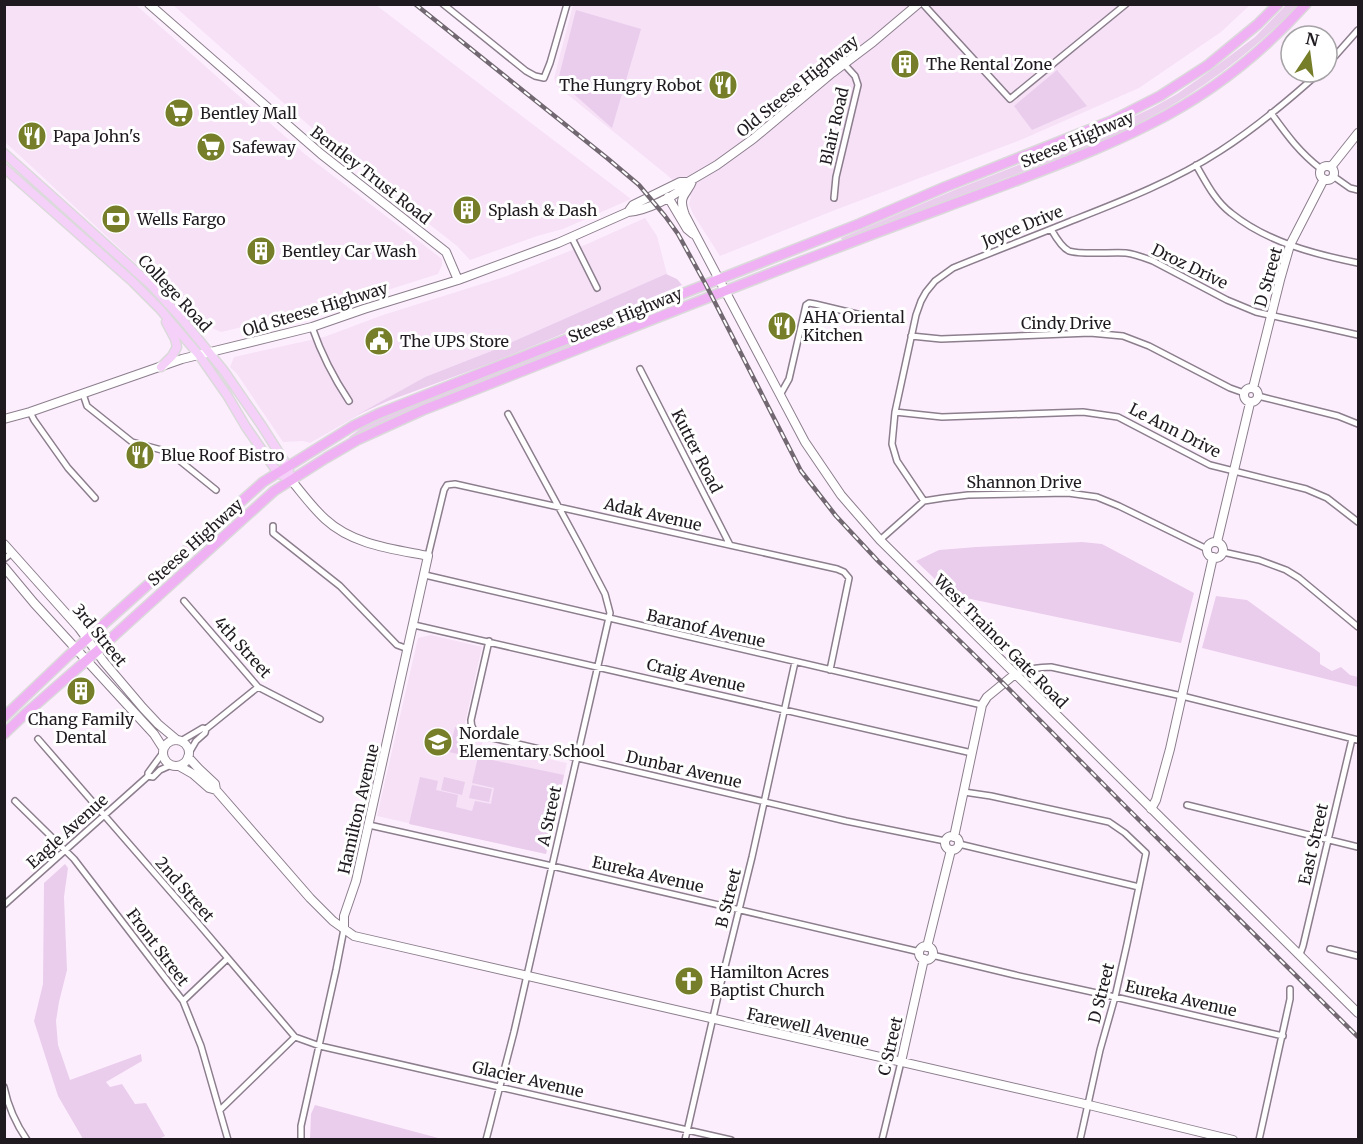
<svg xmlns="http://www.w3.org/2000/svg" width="1363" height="1144" viewBox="0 0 1363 1144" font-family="Merriweather,serif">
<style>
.built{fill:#f6e1f7}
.green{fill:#eacdec}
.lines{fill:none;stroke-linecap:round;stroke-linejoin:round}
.street-casing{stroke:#8c7e8d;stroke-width:8}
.secondary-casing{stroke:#8c7e8d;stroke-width:10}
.primary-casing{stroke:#dbdadb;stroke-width:11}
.highway-casing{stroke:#dbdadb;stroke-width:12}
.street{stroke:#fff;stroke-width:5}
.secondary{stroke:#fff;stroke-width:8}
.primary{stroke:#f5d0f8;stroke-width:8}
.highway{stroke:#efb1f3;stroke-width:9}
.rail-casing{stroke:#716871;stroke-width:4.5}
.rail{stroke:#fff;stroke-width:2;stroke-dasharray:7;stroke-linecap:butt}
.labels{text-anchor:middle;stroke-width:6;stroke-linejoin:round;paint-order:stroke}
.poi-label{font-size:16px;fill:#1f1a1f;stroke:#fff;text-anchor:start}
.street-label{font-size:16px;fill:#1f1a1f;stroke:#fff}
</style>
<rect width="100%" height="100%" fill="#fdeefe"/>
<path class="built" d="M4,5H136L306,155L442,259V265L438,274L372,295L317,314L276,323L263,322L221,332L199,322L5,142Z
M173,5H376L631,199L563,229L537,236L470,260L457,246L396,198L330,144Z
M573,5H1250L1221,32L1139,88L1023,139L835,210L720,256L693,214L689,204L691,197L667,175L557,86L554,78Z
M645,218L657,236L667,274L494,350L425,377L310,443L303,441L283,442L237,374L230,367L234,357L324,337L383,315L507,276L587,244Z
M431,635L482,647L465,723L467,732L471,737L475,739L476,737L483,739L482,745L567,763L546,854L377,816L418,638Z"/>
<path class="green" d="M1287,4L1298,5C1250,55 1193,97 1130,128C1086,150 1037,166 991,184C941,203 892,223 842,240L841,238L957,189L1088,138L1152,108L1177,94L1207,73L1255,37Z
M576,10L641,29L612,128L558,80Z
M1057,70L1087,106L1032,130L1014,106Z
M666,274L677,279L682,285L494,362L388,401L357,415L425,377L494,350Z
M653,311L654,313L637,321L386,421L350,439L349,437L363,427L400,410Z
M1082,542L1102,544L1194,593L1181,643L966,598L960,603L916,561L939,550L976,547Z
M1216,596L1247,600L1320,653V664L1332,671L1341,667L1350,675L1358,677V687L1202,648Z
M455,727L461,728L460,734L464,735L461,745L469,747L467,756L449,752Z
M478,757L564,775L546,854L409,824L420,777L438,781L436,790L458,795L456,807L472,811L475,801L491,804L494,788L472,783Z
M444,777L465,782L462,795L441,790Z
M472,785L492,789L489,802L469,798Z
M65,864L68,868L64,897L67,970L59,1002L56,1021L58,1045L70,1080L141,1054L142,1061L106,1082L110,1087L122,1084L135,1104L146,1103L165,1136L159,1139H83L58,1096L34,1021L43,984L44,883Z
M315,1105L442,1139H310L311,1114Z"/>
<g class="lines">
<g class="street-casing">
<path id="street" d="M443,4L526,71L535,76L544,78L550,63L567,4
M923,4L1010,99L1126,4
M1327,65L1358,30
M1271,113C1287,135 1299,152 1321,169
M1196,165C1206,182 1215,201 1231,213C1267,242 1314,254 1358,263
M1333,176L1350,188L1358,190
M834,198L836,177L858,85L855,76L844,64
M1051,229C1055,236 1061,247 1069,251C1080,255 1112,252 1126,253C1135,254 1145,258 1153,261L1227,300L1256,312L1358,335
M572,238L597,288
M312,327C321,353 333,377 349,401
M911,336L941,339L1090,333L1123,336L1149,346L1230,388L1244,393
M640,369L730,545
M83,394L87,406L132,442L169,452L216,490
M780,395L789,379L806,305L809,303L815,304L861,315
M1258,396L1338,416L1358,424
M30,412L34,420L68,468L95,498
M895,412L942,417L1083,412L1118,417L1210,465L1306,489L1327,498L1358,522
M924,501L897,461L892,444L895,412L916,315L921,301L926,292L935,281L953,268C992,252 1032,237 1071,221C1122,201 1174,181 1220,151C1254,129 1289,100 1320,72
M273,526V533L340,586L397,645L408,649
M880,540L924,501L943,498L968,495L1068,493L1097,497L1119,506L1207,549
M1223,552L1259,560L1286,570L1299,578L1358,627
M428,556L444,490L447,485L455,484L837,569L844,572L849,578L830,670
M4,559L12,553
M425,575L982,705
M184,601L258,687L320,719
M414,625L972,753
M489,641L471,720C471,728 474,731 480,735L846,821L945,841
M1015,674C1027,669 1037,667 1051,667L1182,696L1358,740
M38,739L197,922L295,1037L320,1046L731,1140
M181,741L203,728L206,729L258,687
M189,753L196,741L205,733L206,729
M148,776V773L162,754
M964,792L991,796L1109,822L1125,833L1146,853L1127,944L1115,997L1100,1050L1080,1140
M15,801L74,859L183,1001L201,1046L228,1140
M1187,805L1358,847
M369,825L552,866L920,952
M959,844L1139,887
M4,905L146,778L148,776L153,777L160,770L171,765
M1330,949L1358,956
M1300,954L1303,946L1352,739
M932,955L1015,975L1115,997L1283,1036
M183,1001L227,959
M4,1087C8,1106 16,1124 27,1140
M220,1110L295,1037
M301,1140V1126L336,970L344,929
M486,1140L514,1032L610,613L605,594L581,548L508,414
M685,1140L720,987L752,857L795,662
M882,1140L901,1062
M1259,1140L1290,999V989"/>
</g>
<g class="secondary-casing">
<path id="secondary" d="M149,4L321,154L446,252L458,280
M1320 173a7 7 0 1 1 14 0a7 7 0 1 1-14 0Z
M1331,167L1358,133
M693,179C687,196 677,194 685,215L805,442L841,495L880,540L1358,1013
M668,197L687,229L693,234
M628,212L633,205L680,182H688
M1244 395a7 7 0 1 1 14 0a7 7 0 1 1-14 0Z
M1253,388L1280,280L1290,245L1324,179
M4,419L30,412L182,359L312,327L364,309L458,280L558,243L628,212C644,211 679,196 688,182L717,165L753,139L832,73L873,42L918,4
M291,480C302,493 312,507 325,519C353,545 393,549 428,556L356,881L344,916V929
M1217,542L1250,403
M1207 550a8 8 0 1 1 16 0a8 8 0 1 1-16 0Z
M4,544L79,628L104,662L143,708L158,724L177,740
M4,567L34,603L154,734L163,748
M163 753a13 13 0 1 1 26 0a13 13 0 1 1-26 0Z
M188,757L199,769L215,784L216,790L310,898L333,921L354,936L1089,1105L1233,1140
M179,766L193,774L209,788L216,790
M1151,809L1156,800L1170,749L1213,557
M945 843a7 7 0 1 1 14 0a7 7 0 1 1-14 0Z
M954,837L982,705L987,697L1015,674
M919 953a7 7 0 1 1 14 0a7 7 0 1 1-14 0Z
M927,947L951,850
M901,1062L924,959"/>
</g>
<g class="primary-casing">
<path id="primary" d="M4,153L152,286L182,319L224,371L262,426L288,467L291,480
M4,168L133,282L159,308L199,355L227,395L246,427L278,473L291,480
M161,367L172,356L177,347L175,339L166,322"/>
</g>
<g class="highway-casing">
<path id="highway" d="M4,717L68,656L263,482L353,426L380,413L859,224L945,187L1111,121L1160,96L1208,65L1258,24L1278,4
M4,734L24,715L96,652L274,491L326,458L357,440L423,410C557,358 691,303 826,252C887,228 949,206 1010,183C1057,165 1105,147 1150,124C1208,95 1262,53 1306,4"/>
</g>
<use href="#street" class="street"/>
<use href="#secondary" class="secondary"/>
<use href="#primary" class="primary"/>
<use href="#highway" class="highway"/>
<g class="rail-casing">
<path id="rail" d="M415,4L607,158L639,185L665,216L678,234L706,285L801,471L836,516L878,561L1004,684L1127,808L1358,1037"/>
</g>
<use href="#rail" class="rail"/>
</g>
<defs>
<g id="building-disc" transform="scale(1.5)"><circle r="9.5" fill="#767e29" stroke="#fff"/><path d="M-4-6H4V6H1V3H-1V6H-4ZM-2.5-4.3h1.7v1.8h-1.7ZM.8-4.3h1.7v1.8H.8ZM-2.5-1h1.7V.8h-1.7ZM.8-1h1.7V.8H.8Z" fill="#fff"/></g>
<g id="restaurant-disc" transform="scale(1.5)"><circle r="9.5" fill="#767e29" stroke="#fff"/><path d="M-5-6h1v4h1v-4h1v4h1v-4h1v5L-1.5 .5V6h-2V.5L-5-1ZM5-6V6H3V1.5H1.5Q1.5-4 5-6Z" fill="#fff"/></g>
<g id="supermarket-disc" transform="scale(1.5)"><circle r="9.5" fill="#767e29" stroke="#fff"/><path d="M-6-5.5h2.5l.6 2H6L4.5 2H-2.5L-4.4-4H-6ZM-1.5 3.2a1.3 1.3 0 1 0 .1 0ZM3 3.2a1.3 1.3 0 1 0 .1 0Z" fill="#fff"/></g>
<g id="bank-disc" transform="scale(1.5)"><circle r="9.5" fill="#767e29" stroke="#fff"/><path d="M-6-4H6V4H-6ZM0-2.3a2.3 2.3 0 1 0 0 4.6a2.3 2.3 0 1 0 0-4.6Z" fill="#fff"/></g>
<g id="civic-disc" transform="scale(1.5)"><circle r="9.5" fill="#767e29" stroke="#fff"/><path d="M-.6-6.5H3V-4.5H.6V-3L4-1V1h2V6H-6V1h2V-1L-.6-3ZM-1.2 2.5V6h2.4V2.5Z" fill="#fff"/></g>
<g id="school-disc" transform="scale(1.5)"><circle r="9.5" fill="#767e29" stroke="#fff"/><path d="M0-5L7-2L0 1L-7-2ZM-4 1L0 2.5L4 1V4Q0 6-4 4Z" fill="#fff"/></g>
<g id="church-disc" transform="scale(1.5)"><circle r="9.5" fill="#767e29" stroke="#fff"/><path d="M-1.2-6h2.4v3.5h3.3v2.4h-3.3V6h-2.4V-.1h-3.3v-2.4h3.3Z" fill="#fff"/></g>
</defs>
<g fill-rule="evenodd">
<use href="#building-disc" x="905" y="64"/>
<use href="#restaurant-disc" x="723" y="85"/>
<use href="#supermarket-disc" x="179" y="113"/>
<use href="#restaurant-disc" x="32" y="136"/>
<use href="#supermarket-disc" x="211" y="147"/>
<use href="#building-disc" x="467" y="210"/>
<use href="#bank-disc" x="116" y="219"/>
<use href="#building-disc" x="261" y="251"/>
<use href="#restaurant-disc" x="782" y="326"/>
<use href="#civic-disc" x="379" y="341"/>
<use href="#restaurant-disc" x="140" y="455"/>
<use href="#building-disc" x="81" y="691"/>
<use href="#school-disc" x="438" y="742"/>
<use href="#church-disc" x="689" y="981"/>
</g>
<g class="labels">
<g class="poi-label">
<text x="926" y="70">The Rental Zone</text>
<text x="702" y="91" text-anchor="end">The Hungry Robot</text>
<text x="200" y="119">Bentley Mall</text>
<text x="53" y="142">Papa John's</text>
<text x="232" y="153">Safeway</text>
<text x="488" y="216">Splash &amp; Dash</text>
<text x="137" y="225">Wells Fargo</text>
<text x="282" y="257">Bentley Car Wash</text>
<text x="803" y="323">AHA Oriental<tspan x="803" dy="18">Kitchen</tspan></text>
<text x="400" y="347">The UPS Store</text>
<text x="161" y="461">Blue Roof Bistro</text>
<text x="81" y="725" text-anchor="middle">Chang Family<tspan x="81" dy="18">Dental</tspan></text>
<text x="459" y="739">Nordale<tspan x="459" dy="18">Elementary School</tspan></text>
<text x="710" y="978">Hamilton Acres<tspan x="710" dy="18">Baptist Church</tspan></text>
</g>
<g class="street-label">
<text transform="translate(797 86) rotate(-39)" y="6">Old Steese Highway</text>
<text transform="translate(834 126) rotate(-77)" y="6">Blair Road</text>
<text transform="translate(1077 139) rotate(-23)" y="6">Steese Highway</text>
<text transform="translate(371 175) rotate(38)" y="6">Bentley Trust Road</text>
<text transform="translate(1022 226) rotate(-22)" y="6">Joyce Drive</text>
<text transform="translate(1190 266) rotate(26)" y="6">Droz Drive</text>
<text transform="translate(1268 277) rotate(-74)" y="6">D Street</text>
<text transform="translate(175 293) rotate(47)" y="6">College Road</text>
<text transform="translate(315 309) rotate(-17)" y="6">Old Steese Highway</text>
<text transform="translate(625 315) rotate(-22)" y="6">Steese Highway</text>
<text x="1066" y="329">Cindy Drive</text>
<text transform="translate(1175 430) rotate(27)" y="6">Le Ann Drive</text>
<text transform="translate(697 451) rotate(63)" y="6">Kutter Road</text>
<text x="1024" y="488">Shannon Drive</text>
<text transform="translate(653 514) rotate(13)" y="6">Adak Avenue</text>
<text transform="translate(195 542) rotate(-42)" y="6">Steese Highway</text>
<text transform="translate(706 628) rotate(13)" y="6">Baranof Avenue</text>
<text transform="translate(100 635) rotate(51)" y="6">3rd Street</text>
<text transform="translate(1001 641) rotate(45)" y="6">West Trainor Gate Road</text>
<text transform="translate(243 647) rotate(48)" y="6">4th Street</text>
<text transform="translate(696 675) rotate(13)" y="6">Craig Avenue</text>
<text transform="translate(684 769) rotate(13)" y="6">Dunbar Avenue</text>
<text transform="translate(358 809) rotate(-77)" y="6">Hamilton Avenue</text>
<text transform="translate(549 816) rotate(-78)" y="6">A Street</text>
<text transform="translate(67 831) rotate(-42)" y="6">Eagle Avenue</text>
<text transform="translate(1313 844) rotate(-77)" y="6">East Street</text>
<text transform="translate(648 874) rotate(13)" y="6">Eureka Avenue</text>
<text transform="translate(185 889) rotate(49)" y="6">2nd Street</text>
<text transform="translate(728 898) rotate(-76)" y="6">B Street</text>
<text transform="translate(158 947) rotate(53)" y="6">Front Street</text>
<text transform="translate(1101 993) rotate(-76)" y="6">D Street</text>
<text transform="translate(1181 998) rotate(13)" y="6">Eureka Avenue</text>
<text transform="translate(808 1027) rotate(13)" y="6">Farewell Avenue</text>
<text transform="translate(890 1046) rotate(-77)" y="6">C Street</text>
<text transform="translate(528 1079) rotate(13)" y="6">Glacier Avenue</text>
</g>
</g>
<rect width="1363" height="1144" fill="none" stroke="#1f1a1f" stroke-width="12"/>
<g transform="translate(1309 54) rotate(13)"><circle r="28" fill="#ffffff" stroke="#a5a3a5" stroke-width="1.5"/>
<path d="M0-4.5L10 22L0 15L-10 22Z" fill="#767e29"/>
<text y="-9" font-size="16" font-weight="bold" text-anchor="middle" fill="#1f1a1f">N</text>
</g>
</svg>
